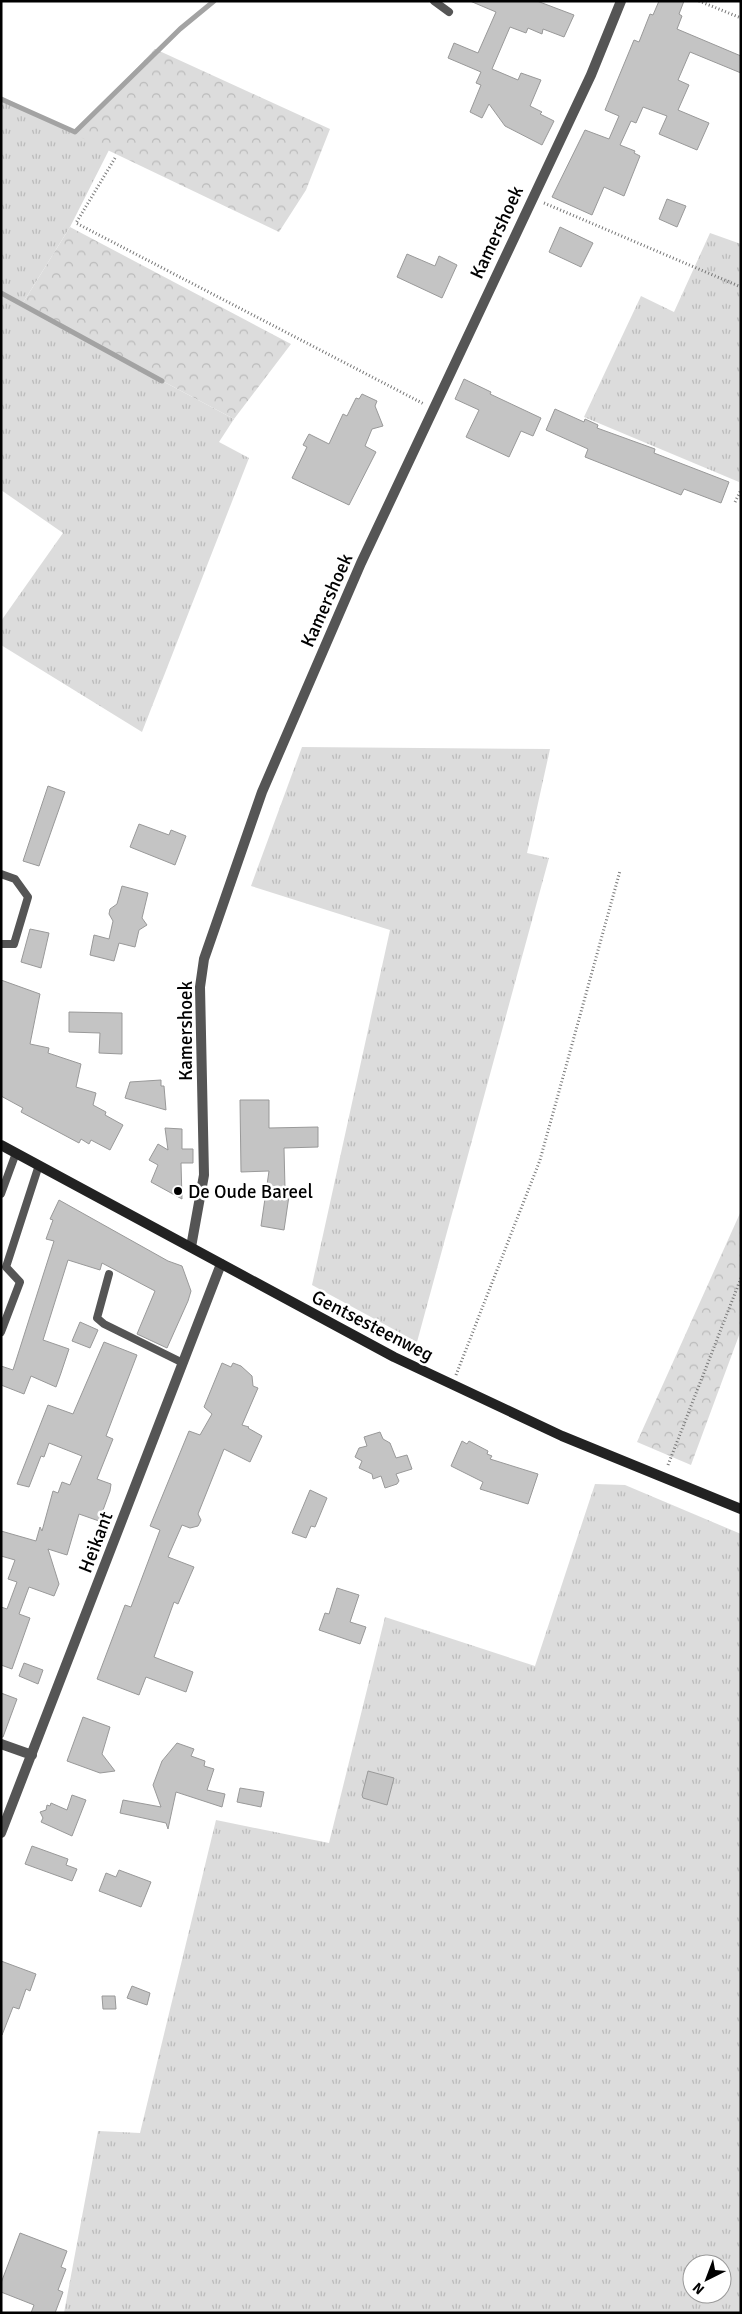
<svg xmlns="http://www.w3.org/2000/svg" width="742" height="2314" viewBox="0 0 742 2314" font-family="Signika,sans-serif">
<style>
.grass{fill:url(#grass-tufts);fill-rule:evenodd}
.forest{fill:url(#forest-crowns)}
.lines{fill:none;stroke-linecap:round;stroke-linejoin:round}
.stream{stroke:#a3a3a3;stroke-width:5}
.building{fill:#c4c4c4;stroke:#999}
.path{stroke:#777;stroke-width:3;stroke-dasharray:1 2.5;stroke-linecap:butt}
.service{stroke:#555;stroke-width:8}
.minor{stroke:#555;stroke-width:10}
.tertiary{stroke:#555;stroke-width:10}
.secondary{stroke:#222;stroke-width:10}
.poi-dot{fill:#000;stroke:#fff;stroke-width:2}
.labels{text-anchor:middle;stroke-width:5;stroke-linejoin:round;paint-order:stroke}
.street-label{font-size:19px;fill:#000;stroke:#fff}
.poi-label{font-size:19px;fill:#000;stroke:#fff;text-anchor:start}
</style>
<defs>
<pattern id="grass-tufts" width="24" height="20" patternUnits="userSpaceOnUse" patternTransform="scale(1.25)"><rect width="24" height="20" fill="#dcdcdc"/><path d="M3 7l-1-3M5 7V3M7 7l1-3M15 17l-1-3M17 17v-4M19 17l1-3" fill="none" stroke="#bbb"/></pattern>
<pattern id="forest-crowns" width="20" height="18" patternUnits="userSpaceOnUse" patternTransform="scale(1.25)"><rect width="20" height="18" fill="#dcdcdc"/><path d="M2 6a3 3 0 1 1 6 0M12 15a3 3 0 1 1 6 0" fill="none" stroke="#bbb"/></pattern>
</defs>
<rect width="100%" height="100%" fill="#fff"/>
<path class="grass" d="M1,96L109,150L70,227L21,306L234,419L219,442L249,458L142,732L1,645V621L63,533L1,490Z
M710,233L741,244L739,482L584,417L641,296L674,312Z
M302,747L550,749L527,853L549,858L417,1342L312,1285L390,930L251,886Z
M595,1484L625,1485L741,1534V2313H64L98,2131L140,2133L216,1820L329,1843L385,1617L535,1666ZM692,2264H722V2294H692Z"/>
<path class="forest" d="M155,49L330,129L306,190L279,232L74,134Z
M70,227L291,344L234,419L21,306Z
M741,1211V1330L691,1465L637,1442Z"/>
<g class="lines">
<path class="stream" d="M1,99L75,132L180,29L214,1
M1,293L162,381"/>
</g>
<path class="building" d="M470,1H537L574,15L564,37L543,29L542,34L528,28L526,33L510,27L492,69L518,80L521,73L541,80L530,106L542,112L540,114L554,121L542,145L505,126L489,104L482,118L470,112L481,85L476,83L481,72L448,58L454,43L478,53L496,12Z
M659,1H684L679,14L682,16L677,29L741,56V73L690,52L678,80L689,85L678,110L709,123L697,150L659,134L667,116L643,107L636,123L631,121L620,145L635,151L634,153L640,156L624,196L604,187L592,215L552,197L585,130L609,139L619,116L605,110L634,40L639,42L650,14L653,15Z
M667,199L686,206L677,227L659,219Z
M560,227L593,243L581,267L549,252Z
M407,254L435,266L439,256L457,265L442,298L397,277Z
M464,379L491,392L490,394L541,418L533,436L521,431L509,457L466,437L479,410L455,399Z
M362,394L377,401L375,406L383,426L372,429L365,446L376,452L349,505L292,478L307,447L303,445L309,434L329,444L343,414L347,416L356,398L359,399Z
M555,409L584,422L585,419L598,425L597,428L655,449L654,453L729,482L721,503L684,489L681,495L585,457L588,449L546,430Z
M48,786L65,792L39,866L23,861Z
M139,824L169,835L171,830L186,836L175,865L130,847Z
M122,886L148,893L142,918L147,925L139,930L135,947L119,943L114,961L90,955L94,935L109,939L113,921L109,914L110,909L117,904Z
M30,929L49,933L41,968L21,962Z
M1,980L40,994L30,1044L49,1048L48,1053L81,1064L76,1087L96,1093L93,1105L106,1112L105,1115L123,1125L110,1150L91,1140L89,1144L81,1139L79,1143L21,1112L23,1108L1,1096Z
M69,1012L122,1013V1054L99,1053L100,1033L69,1032Z
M161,1080V1086H164L166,1110L125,1098L130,1082Z
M240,1100H269V1128L318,1127V1147L284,1148L285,1189H290L284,1230L261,1226L269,1171L241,1172Z
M165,1128L182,1129V1149H193V1163H181L182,1199L151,1182L158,1165L149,1160L158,1144L168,1150Z
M59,1200L168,1261L182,1266L191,1291L188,1301L167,1348L137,1334L155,1291L102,1263L100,1270L68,1260L43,1340L69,1349L61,1373L56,1387L31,1376L24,1394L1,1385V1366L13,1370L54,1241L46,1239L53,1220L50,1219Z
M80,1322L98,1330L90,1348L72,1341Z
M104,1342L137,1355L106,1436L113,1439L97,1479L111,1484L110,1491L99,1521L79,1514L67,1555L48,1549L59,1584L54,1596L29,1587L19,1614L30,1618L12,1669L1,1665V1607L7,1609L17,1582L8,1579L15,1560L1,1556V1531L36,1541L40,1527L42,1531L53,1491L58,1493L62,1482L70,1485L82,1456L49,1443L44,1457L41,1456L29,1487L17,1484L48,1405L73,1414Z
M222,1363L231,1367L233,1363L241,1366L252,1376L253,1386L258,1388L242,1425L249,1427L248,1428L262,1436L250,1462L224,1449L198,1514L201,1520L198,1526L190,1528L182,1525L168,1557L194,1567L178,1604L174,1602L154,1657L193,1672L186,1692L146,1677L139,1695L97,1679L125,1605L131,1607L160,1530L150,1526L189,1431L200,1435L212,1414L204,1407Z
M380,1432L383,1439L390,1443L396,1458L407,1455L412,1469L396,1474L399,1481L397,1484L385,1488L381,1476L373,1479L372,1474L359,1468L362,1461L355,1457L359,1448L367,1446L364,1437Z
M462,1441L467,1444L469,1441L488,1451L487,1454L492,1456L490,1459L538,1474L528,1504L480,1489L483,1482L451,1466Z
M310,1490L327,1498L315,1527L311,1526L306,1538L292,1533Z
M337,1588L359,1595L350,1622L366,1627L360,1644L319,1630L325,1613L329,1614Z
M24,1663L43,1670L38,1684L19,1676Z
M1,1693L17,1699L3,1737H1Z
M83,1717L110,1727L102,1754L115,1771L100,1773L67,1761Z
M177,1743L194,1749L191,1756L205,1761L204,1766L214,1769L207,1790L225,1794L222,1807L176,1792L168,1829L166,1823L120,1813L123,1800L161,1807L153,1785L162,1761Z
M368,1771L394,1778L387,1805L363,1798L362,1795Z
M240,1788L264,1792L261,1807L237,1802Z
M72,1795L86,1800L72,1836L41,1822L43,1818L40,1812L46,1810L47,1805L50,1806L51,1803L67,1810Z
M32,1846L68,1859L66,1865L77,1869L72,1881L25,1864Z
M119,1870L151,1882L141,1907L99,1891L106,1873L116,1877Z
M1,1961L36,1974L30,1991L26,1989L19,2009L13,2007L2,2035Z
M132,1986L150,1993L147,2005L127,1998Z
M102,1996H115L116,2009H103Z
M20,2233L67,2251L61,2267L66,2269L58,2290L63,2292L55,2313H31L34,2305L1,2292V2283Z"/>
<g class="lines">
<path class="path" d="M699,1L741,18
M115,158L76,223L424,404
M544,203L741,287
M735,502L741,490
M456,1375L540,1160L620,871
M668,1465L741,1278
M438,2313V2310"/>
<path class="service" d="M434,1L449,12
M1,874L15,879L28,897L14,944H1
M1,1194L16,1153
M109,1274L97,1318L104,1324L183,1363
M1,1332L20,1282L6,1267L39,1165"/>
<path class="minor" d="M1,1744L32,1755
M1,1833L221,1264"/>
<path class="tertiary" d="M191,1247L204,1175L200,987L204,959L262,792L361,563L591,75L621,1"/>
<path class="secondary" d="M1,1145L394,1357L562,1436L741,1509"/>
</g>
<circle class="poi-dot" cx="178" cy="1191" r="5"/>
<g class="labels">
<g class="street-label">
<text transform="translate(496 232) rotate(-65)" y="7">Kamershoek</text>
<text transform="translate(326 600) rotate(-66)" y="7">Kamershoek</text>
<text transform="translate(185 1031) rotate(-90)" y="7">Kamershoek</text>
<text transform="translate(373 1325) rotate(27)" y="7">Gentsesteenweg</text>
<text transform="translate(95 1542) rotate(-69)" y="7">Heikant</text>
</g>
<g class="poi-label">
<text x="188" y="1198">De Oude Bareel</text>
</g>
</g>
<rect width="742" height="2314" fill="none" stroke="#000000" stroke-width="5"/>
<g transform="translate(707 2279) rotate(222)"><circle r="24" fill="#ffffff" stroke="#999999"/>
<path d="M0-4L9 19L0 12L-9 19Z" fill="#000000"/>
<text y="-8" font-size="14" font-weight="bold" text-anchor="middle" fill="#000000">N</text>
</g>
</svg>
